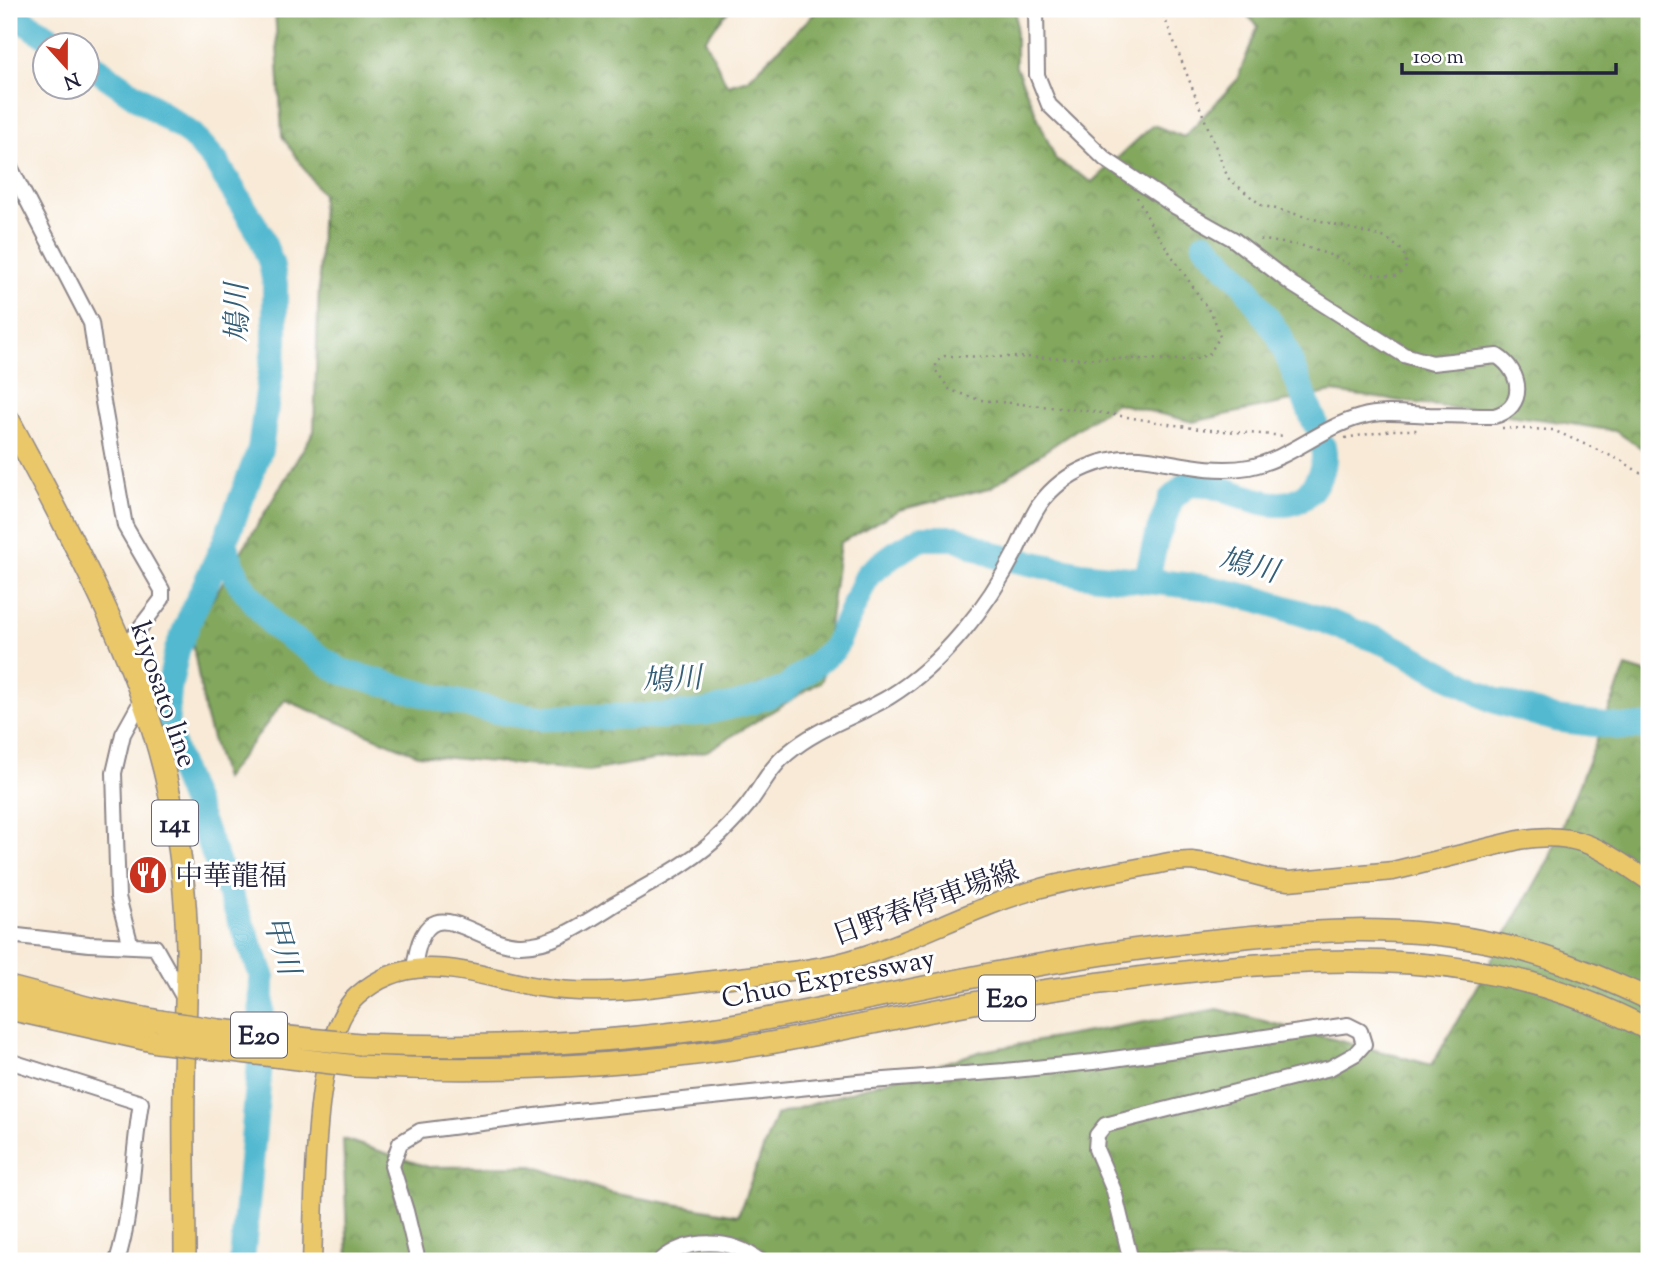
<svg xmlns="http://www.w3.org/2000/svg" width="1658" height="1270" viewBox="0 0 1658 1270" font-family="'Sorts Mill Goudy','Noto Serif JP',serif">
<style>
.forest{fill:url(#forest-crowns);stroke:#52644c;stroke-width:2}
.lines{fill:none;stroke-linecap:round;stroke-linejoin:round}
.river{stroke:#52b9d0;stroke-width:26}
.minor-casing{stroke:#8d8689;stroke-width:18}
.major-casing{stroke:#8d8689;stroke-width:21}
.highway-casing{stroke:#8d8689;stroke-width:24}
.path{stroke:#8d8689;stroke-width:2.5;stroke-dasharray:2 5;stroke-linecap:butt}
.minor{stroke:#fff;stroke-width:14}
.major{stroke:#eac769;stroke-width:18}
.highway{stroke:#eac769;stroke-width:21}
.highway-bridge-casing{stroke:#8d8689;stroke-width:24;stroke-linecap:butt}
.highway-bridge{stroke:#eac769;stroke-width:21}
.labels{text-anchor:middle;stroke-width:6;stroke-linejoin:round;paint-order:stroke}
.shield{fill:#fff;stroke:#646476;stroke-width:2}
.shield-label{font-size:26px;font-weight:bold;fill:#22223b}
.street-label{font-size:28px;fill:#22223b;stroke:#fff}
.poi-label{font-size:28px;fill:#22223b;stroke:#fff;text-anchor:start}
.water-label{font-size:30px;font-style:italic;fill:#355e77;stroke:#fff}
</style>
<defs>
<pattern id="forest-crowns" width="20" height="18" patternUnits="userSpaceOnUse" patternTransform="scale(1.75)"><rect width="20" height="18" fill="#82a75d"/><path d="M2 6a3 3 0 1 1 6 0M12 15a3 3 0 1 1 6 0" fill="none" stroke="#6a884e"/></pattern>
</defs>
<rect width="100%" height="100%" fill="#fff"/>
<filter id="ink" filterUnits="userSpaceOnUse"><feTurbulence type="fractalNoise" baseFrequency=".0143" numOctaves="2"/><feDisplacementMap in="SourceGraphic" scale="14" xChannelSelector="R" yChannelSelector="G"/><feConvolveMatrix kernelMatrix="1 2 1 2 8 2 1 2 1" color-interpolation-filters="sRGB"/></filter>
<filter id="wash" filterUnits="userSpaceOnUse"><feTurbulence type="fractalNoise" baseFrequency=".00686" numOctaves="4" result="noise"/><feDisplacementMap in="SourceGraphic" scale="28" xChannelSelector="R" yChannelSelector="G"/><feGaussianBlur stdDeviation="1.57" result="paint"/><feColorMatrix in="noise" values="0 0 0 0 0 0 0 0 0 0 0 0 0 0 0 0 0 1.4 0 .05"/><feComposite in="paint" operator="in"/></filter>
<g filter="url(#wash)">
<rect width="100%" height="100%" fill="#f8ead7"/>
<path class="forest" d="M275,9H730L705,39L727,85L748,79L819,9H1016V67L1056,160L1092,182L1153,125L1184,137L1237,80L1258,26L1241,9H1649V453L1615,431L1553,421L1332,392L1193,422L1116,403L990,488L899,510L840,543L822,681L707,751L589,771L418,755L285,700L224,779L206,718L191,635L314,431L322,195L282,136Z
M1626,667L1649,674V1261H348L343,1139L428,1167L533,1166L611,1193L738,1215L776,1115L982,1051L1218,1009L1432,1065L1549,859Z"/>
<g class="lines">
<path class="river" d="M9,12L62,46
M88,63L192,135L216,162L260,234L271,263L275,284V342L260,449L224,544L192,613L177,650L169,689L166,726L181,771L262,975L261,1052L242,1261
M1205,244L1243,283L1280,337L1315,423
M224,544L239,582L275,627L340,671L441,699L507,713L540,718L667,716L706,712L753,701L785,689L834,649L868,574L896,553L922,538H957L997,556L1081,574L1204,587L1257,599L1317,618L1388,644L1493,700L1555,719L1620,727H1649
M1146,581L1156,540L1171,499L1188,484C1193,484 1199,483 1204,484C1239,490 1290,526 1315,484C1322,473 1326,460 1323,447"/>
</g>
</g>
<g filter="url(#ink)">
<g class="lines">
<g class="minor-casing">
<path id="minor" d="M9,165L91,323L101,391L125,526L162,590V599L124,649
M9,935L89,944L155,947L185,1000
M131,946L118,897L114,773L123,734L143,698
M414,969C425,880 470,943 519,945C554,946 586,922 615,904C649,884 694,862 721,834C729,826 738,817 746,807C760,790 770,767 788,753C818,727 856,717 889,697C943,664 988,606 1016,551C1024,535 1030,519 1040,504C1064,471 1107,453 1148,459C1181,464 1215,473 1249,467C1290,459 1320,428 1360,417C1383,410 1407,414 1429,415C1451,415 1472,416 1494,416C1526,408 1523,372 1497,356L1432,363L1404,355L1293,285L1233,239L1176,207L1105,159L1049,105L1037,75L1036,9
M9,1061L141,1103C132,1155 133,1211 117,1261
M418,1261L406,1211L392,1166L400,1143L420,1131L567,1112L858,1082L1005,1071L1093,1062L1348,1025L1360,1031L1364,1044L1355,1054L1330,1068L1105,1125L1097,1135L1096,1149L1114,1191L1131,1261
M660,1261C688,1237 732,1238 760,1261"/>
</g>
<g class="major-casing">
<path id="major" d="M312,1261C315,1201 311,1036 357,996C413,946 474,976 538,987C562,991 586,992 610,991C647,990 685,983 722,979C760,974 800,972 838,963C907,946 969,908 1038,889C1080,877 1126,871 1169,862L1191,861L1214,864L1270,879L1289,881L1393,871L1519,840C1578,829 1602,850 1649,881"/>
</g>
<g class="highway-casing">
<path id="highway" d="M9,420C71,537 139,656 168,787C180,840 186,895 187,949C187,995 184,1041 184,1087C183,1145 185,1203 185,1261
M9,987L90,1008L160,1021
M9,1009L157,1042
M360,1044C493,1049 628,1044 760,1020C855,1003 949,980 1044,964C1104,953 1165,945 1226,939C1311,930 1398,925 1482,941C1541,952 1595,974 1649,999
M356,1066C493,1073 629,1067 764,1044C861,1027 958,1003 1056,989C1090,984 1125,980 1160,975C1330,954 1494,946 1649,1030"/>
</g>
<path class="path" d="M1161,9L1228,178L1261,205L1386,238L1403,251L1407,266L1397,276L1368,274L1333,256L1303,246L1257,239
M1137,197L1153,228L1214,318L1220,337L1209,354L1193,360L945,356L936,362V371L950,390L980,400L1091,411L1199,429L1286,436
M1502,428L1553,430L1622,461L1649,479
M1345,438L1393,430H1418"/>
<use href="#minor" class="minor"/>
<use href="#major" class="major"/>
<use href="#highway" class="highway"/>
<g class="highway-bridge-casing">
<path id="highway-bridge" d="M160,1021L219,1030L360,1044
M157,1042L356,1066"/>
</g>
<use href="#highway-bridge" class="highway-bridge"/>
</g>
</g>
<defs>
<g id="restaurant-disc" transform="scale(2.0125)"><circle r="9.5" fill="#c8321e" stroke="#fff"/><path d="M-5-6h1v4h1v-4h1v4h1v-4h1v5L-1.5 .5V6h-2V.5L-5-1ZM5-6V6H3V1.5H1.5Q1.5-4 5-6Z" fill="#fff"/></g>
</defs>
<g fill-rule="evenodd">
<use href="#restaurant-disc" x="148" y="875"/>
</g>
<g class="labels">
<g class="shield">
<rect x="152" y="800.5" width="46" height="45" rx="5"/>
<rect x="979" y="975.5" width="56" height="45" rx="5"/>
<rect x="231" y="1012.5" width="56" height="45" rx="5"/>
</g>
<g class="shield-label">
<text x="175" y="832">141</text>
<text x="1007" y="1007">E20</text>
<text x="259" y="1044">E20</text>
</g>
<g class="street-label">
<text transform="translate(165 694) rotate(71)" y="10">kiyosato line</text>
<text transform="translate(925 902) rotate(-20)" y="10">日野春停車場線</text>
<text transform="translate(828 977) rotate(-11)" y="10">Chuo Expressway</text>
</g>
<g class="poi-label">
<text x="175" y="885">中華龍福</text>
</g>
<g class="water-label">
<text transform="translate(237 313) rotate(-91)" y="10">鳩川</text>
<text transform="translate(1249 565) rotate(14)" y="10">鳩川</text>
<text transform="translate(672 679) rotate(-4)" y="10">鳩川</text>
<text transform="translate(282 945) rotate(74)" y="10">甲川</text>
</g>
</g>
<rect width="1658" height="1270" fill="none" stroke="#fff" stroke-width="35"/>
<g transform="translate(66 66) rotate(159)"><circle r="33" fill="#ffffff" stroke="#a7a7b1" stroke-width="2"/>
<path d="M0-5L12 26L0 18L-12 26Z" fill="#c8321e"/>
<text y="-10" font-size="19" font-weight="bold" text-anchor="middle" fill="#22223b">N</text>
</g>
<path d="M1402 63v10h214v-10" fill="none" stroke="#22223b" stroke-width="3.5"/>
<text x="1413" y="63" font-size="21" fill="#22223b" stroke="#ffffff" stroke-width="5" paint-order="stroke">100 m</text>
</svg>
